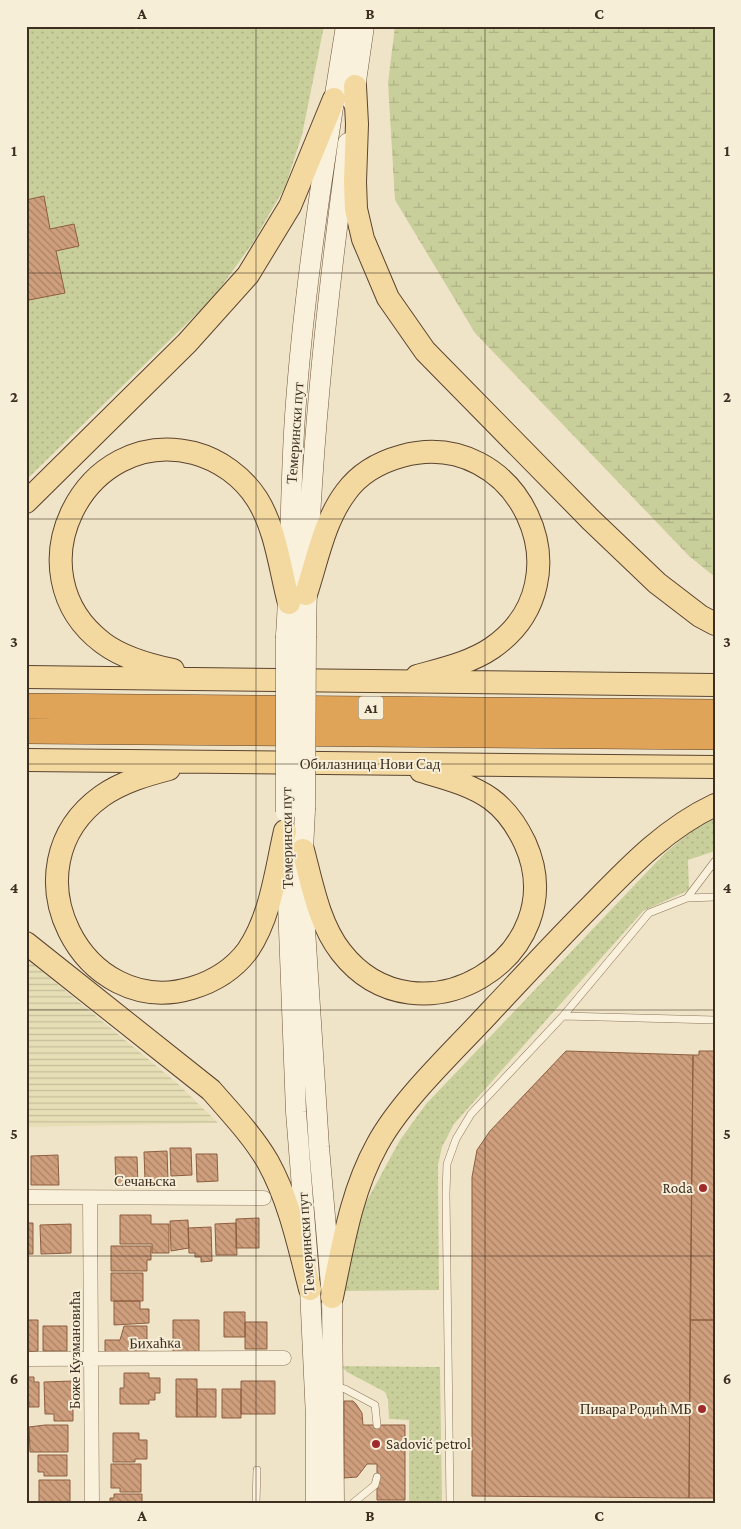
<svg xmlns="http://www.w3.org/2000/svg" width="741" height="1529" viewBox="0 0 741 1529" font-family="'Crimson Pro',serif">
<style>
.farmland{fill:url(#farmland-rules)}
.grass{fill:url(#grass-dots)}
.wetland{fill:url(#wetland-marsh)}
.building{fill:url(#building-back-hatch);stroke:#8d5f41}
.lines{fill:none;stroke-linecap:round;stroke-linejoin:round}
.lane-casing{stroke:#8d765c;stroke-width:8}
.street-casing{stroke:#8d765c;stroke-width:15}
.secondary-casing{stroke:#6f573f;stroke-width:21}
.primary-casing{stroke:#5b4430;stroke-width:24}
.highway-casing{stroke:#5b4430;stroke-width:26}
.lane{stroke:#faf1dc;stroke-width:7}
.street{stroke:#faf1dc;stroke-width:14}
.secondary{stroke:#faf1dc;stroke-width:20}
.primary{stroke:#f3d9a0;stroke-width:22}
.highway{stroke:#e0a458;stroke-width:25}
.secondary-bridge-casing{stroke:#6f573f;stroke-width:21;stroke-linecap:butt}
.secondary-bridge{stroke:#faf1dc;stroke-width:20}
.grid{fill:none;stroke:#3d2e20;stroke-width:1;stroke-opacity:0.55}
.poi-dot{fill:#9e2a2b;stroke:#f7eed8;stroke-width:2}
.labels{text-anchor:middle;stroke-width:4;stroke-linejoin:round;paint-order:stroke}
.shield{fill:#f7eed8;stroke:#756857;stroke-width:1}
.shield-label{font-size:14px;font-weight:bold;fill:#3d2e20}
.street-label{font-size:15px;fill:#3d2e20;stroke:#f7eed8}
.poi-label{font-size:15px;fill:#3d2e20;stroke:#f7eed8;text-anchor:end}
.neatline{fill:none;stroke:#3d2e20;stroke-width:2}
.grid-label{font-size:16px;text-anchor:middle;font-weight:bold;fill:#3d2e20}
</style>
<defs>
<pattern id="farmland-rules" width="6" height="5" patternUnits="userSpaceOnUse" patternTransform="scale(1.25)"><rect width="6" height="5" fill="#e6deb5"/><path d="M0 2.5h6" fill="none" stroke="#c6bf9b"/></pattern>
<pattern id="grass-dots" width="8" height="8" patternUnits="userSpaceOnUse" patternTransform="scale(1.25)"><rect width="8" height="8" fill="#c9cf9b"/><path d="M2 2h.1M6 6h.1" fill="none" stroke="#aeb285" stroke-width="1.8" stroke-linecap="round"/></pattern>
<pattern id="wetland-marsh" width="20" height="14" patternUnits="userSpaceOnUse" patternTransform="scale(1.25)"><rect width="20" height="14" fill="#c9cf9b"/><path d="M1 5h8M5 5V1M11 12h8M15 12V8" fill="none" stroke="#aeb285"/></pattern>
<pattern id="building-back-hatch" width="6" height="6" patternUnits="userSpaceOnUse" patternTransform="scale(1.25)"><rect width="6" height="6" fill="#cf9f7d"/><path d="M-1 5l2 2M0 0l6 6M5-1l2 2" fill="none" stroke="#a98266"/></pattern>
</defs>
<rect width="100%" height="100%" fill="#f0e4c8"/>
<path class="farmland" d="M26,958L178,1084L218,1123L26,1127Z"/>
<path class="grass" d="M26,26H126L137,30L138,26H324L302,135L285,187L252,244L213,298L26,480Z
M715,816V851L688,860L689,890L643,911L454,1124L442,1147L438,1165L439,1290L345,1291L358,1217L400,1140L426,1104L665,853L705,820Z
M341,1366L440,1367L442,1503H409V1420L389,1419L388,1399L385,1392L347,1372Z"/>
<path class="wetland" d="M395,26H715V577L689,556L475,333L395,200L388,83Z"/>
<path class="building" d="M44,196L50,229L74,224L79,246L56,251L65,293L29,300L26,288V200Z
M566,1051L693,1055L689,1498L472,1496V1177L477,1150L490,1131Z
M699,1051H715V1320H690L693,1055H699Z
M170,1148H191L192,1175L171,1176Z
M167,1151L168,1181H145L144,1152Z
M26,1153H28V1183H26Z
M196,1154H217L218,1181L197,1182Z
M58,1155L59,1185H31V1156Z
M115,1157H137L138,1185H116Z
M120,1215H151V1224H169V1253H152V1244H120Z
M259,1218V1248H236V1219Z
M188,1220L189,1248L171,1251L170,1221Z
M26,1223H33V1254H26Z
M236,1223L237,1255H216L215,1224Z
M71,1224V1253L41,1254L40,1225Z
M211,1227L212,1261L201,1262V1257H195V1253H189L188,1228Z
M111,1246H151V1260H147V1271H111Z
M111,1273H143V1301H111Z
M114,1301H140V1309H149V1323L114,1325Z
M224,1312H245V1337H224Z
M26,1320H38V1351L26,1352Z
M173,1320H199V1352H173Z
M690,1320H715V1498H689Z
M245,1322H267V1349H245Z
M43,1326H67V1351H43Z
M124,1326H147V1355H105V1340H120Z
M124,1373H149V1378H160V1393H155V1400H149V1404H120V1388H124Z
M26,1377H34V1382H39V1407H29V1402H26Z
M176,1379H197V1417H176Z
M73,1381V1421H54V1414H45L44,1382Z
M241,1381H275V1414H241Z
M197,1389H216V1417H197Z
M222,1389H241V1418H222Z
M344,1401H353L356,1404L362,1413L363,1425H405V1500H377V1464H367L357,1477L344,1478Z
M45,1425H68V1452H30L29,1427Z
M113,1433H139V1440H147V1459H135V1462H113Z
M38,1455H67V1476H44V1472H38Z
M111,1464H141V1492H120V1488H111Z
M39,1480H70V1503H39Z
M114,1494H142V1503H110V1498H114Z"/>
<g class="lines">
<g class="lane-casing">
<path id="lane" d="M687,898L715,861
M563,1016L649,913L687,898L715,897
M335,1386L345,1389L375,1405L377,1425
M256,1503L257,1470
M353,1503L375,1485L377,1477
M450,1503L446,1193L447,1164L456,1139L471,1114L563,1016L715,1020"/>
</g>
<g class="street-casing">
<path id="street" d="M26,1197L264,1198
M90,1198L92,1503
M26,1359L284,1358"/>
</g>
<g class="secondary-casing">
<path id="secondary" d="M353,102L364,26
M286,636C291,563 290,489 295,416C304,286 325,156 346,26
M306,636C308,471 326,306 348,143
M305,810L303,850L305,929L319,1147L332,1297L334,1503
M286,851L296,1112L310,1289L316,1418V1503"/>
</g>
<g class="primary-casing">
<path id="primary" d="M355,86L357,124L355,182L356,209L363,239L388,298L425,351L591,520L657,583L700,616L715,624
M26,502L187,343L248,275L290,206L334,99
M306,594C317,561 324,521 346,492C359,474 380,462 402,456C517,425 591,580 492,648C470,663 442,669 417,676
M173,670C149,665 123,658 103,643C10,573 84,425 194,453C220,460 243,477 257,499C276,529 280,569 289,603
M26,677L715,685
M26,760L715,767
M169,769C146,775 122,782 102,796C3,867 83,1021 192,988C215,981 234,969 248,950C271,916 276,870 285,831
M303,850C312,884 319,924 341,952C418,1051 576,956 525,843C517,826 506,810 491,799C470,784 444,778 421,771
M26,943L211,1090C231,1113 253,1136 268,1162C290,1202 299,1247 310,1289
M332,1297C343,1245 351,1192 377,1145C401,1100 455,1050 490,1012C524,976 557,940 592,905C629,867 666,828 715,805"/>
</g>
<g class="highway-casing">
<path id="highway" d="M26,706L715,712
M26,731L715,737"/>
</g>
<use href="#lane" class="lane"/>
<use href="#street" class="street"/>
<use href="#secondary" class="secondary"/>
<use href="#primary" class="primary"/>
<use href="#highway" class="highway"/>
<g class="secondary-bridge-casing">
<path id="secondary-bridge" d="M305,810L306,636
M286,812V636"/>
</g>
<use href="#secondary-bridge" class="secondary-bridge"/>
</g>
<path class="grid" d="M256,26V1503M485,26V1503M26,273H715M26,519H715M26,764H715M26,1010H715M26,1256H715"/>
<g class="poi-dot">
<circle cx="703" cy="1188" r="5"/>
<circle cx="702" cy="1409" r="5"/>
<circle cx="376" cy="1444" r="5"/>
</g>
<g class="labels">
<rect class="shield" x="358.5" y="696.5" width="25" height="23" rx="4"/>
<g class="shield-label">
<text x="371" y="713">A1</text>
</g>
<g class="street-label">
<text transform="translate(295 433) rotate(-86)" y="5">Темерински пут</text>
<text x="370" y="769">Обилазница Нови Сад</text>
<text transform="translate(287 838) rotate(-91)" y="5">Темерински пут</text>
<text x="145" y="1186">Сечањска</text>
<text transform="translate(306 1243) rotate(-94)" y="5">Темерински пут</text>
<text transform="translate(155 1343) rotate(-1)" y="5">Бихаћка</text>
<text transform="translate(75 1350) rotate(-90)" y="5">Боже Кузмановића</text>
</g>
<g class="poi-label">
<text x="693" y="1193">Roda</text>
<text x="692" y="1414">Пивара Родић МБ</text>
<text x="386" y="1449" text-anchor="start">Sadović petrol</text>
</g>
</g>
<rect width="741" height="1529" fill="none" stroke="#f7eed8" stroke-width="55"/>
<rect x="28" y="28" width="686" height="1474" class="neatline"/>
<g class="grid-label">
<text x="142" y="19">A</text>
<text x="370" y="19">B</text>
<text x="599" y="19">C</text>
<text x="14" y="156">1</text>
<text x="727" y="156">1</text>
<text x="14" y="402">2</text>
<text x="727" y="402">2</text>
<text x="14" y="647">3</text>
<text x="727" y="647">3</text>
<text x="14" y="893">4</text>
<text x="727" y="893">4</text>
<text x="14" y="1139">5</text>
<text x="727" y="1139">5</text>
<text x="14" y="1384">6</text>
<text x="727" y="1384">6</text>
<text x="142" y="1521">A</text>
<text x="370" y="1521">B</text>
<text x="599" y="1521">C</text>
</g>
</svg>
